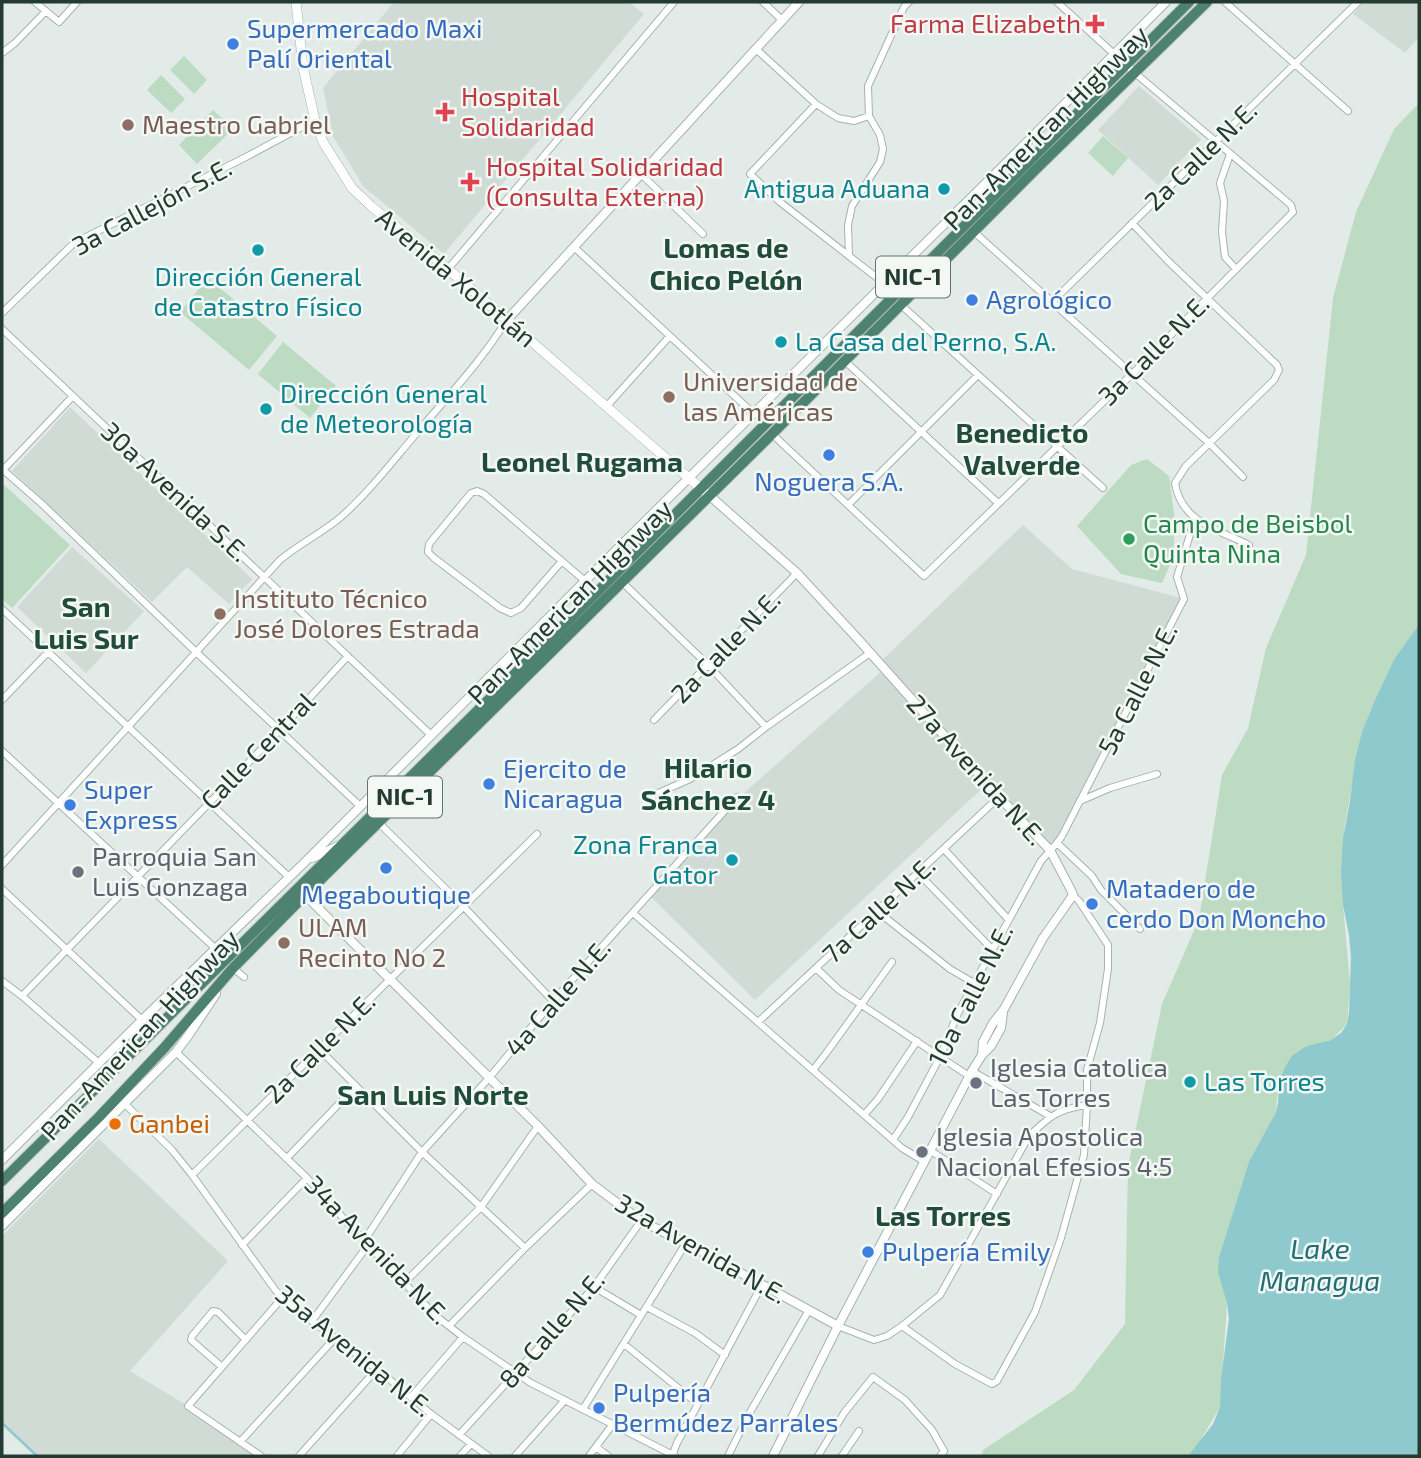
<svg xmlns="http://www.w3.org/2000/svg" width="1421" height="1458" viewBox="0 0 1421 1458" font-family="'Exo 2',sans-serif">
<style>
.built{fill:#d1dbd5}
.green{fill:#bddbc2}
.water{fill:#8ecacd}
.lines{fill:none;stroke-linecap:round;stroke-linejoin:round}
.stream{stroke:#8ecacd;stroke-width:2.5}
.minor-casing{stroke:#a5b3ad;stroke-width:8}
.tertiary-casing{stroke:#a5b3ad;stroke-width:10}
.secondary-casing{stroke:#a1b6ad;stroke-width:10}
.trunk-casing{stroke:#c1c8c6;stroke-width:12}
.minor{stroke:#fff;stroke-width:6}
.tertiary{stroke:#fff;stroke-width:8}
.secondary{stroke:#fff;stroke-width:9}
.trunk{stroke:#4e8270;stroke-width:10}
.health-dot{fill:#e0444e;stroke:#f3f8f5;stroke-width:2.5}
.shop-dot{fill:#3f7fe0;stroke:#f3f8f5;stroke-width:2.5}
.education-dot{fill:#8d6e63;stroke:#f3f8f5;stroke-width:2.5}
.culture-dot{fill:#0f9aa8;stroke:#f3f8f5;stroke-width:2.5}
.leisure-dot{fill:#2e9e5b;stroke:#f3f8f5;stroke-width:2.5}
.worship-dot{fill:#6b7280;stroke:#f3f8f5;stroke-width:2.5}
.food-dot{fill:#e8710a;stroke:#f3f8f5;stroke-width:2.5}
.labels{text-anchor:middle;stroke-width:5;stroke-linejoin:round;paint-order:stroke}
.shield{fill:#f3f8f5;stroke:#61746d;stroke-width:2}
.shield-label{font-size:24px;font-weight:bold;fill:#233b33}
.health-label{font-size:26px;fill:#be3a42;stroke:#f3f8f5;text-anchor:start}
.shop-label{font-size:26px;fill:#366cbe;stroke:#f3f8f5;text-anchor:start}
.education-label{font-size:26px;fill:#785e54;stroke:#f3f8f5;text-anchor:start}
.street-label{font-size:26px;fill:#233b33;stroke:#f3f8f5}
.culture-label{font-size:26px;fill:#0d838f;stroke:#f3f8f5;text-anchor:start}
.leisure-label{font-size:26px;fill:#27864d;stroke:#f3f8f5;text-anchor:start}
.worship-label{font-size:26px;fill:#5b616d;stroke:#f3f8f5;text-anchor:start}
.food-label{font-size:26px;fill:#c56008;stroke:#f3f8f5;text-anchor:start}
.neighbourhood-label{font-size:28px;font-weight:bold;fill:#214c3d;stroke:#f3f8f5}
.water-label{font-size:28px;font-style:italic;fill:#216e73;stroke:#f3f8f5}
</style>
<rect width="100%" height="100%" fill="#e2ebe7"/>
<path class="built" d="M394,2H629L644,14L444,254L363,186L333,136L323,88Z
M1364,2H1419V37L1405,53L1353,14Z
M1139,86L1201,139L1158,185L1098,130Z
M70,407L252,579L229,604L187,567L152,602L12,471Z
M1023,525L1072,569L1181,598L1057,843L1050,850L987,784L755,1000L649,895L726,809L884,669L879,663Z
M72,547L144,611L86,673L17,607Z
M99,1139L228,1261L130,1371L188,1406L260,1456H37L2,1423V1236Z"/>
<path class="green" d="M184,56L207,80L194,94L170,70Z
M161,75L185,99L171,113L147,90Z
M1419,103V626L1362,732L1344,829L1343,905L1350,984L1347,1024L1278,1093L1275,1114L1245,1177L1219,1257L1227,1303L1220,1407L1191,1456H981L983,1450L1074,1390L1125,1324L1128,1166L1162,1004L1199,919L1222,775L1248,728L1266,648L1306,555L1333,298L1356,212L1394,129Z
M213,110L233,129L197,164L179,145Z
M1103,136L1128,158L1113,176L1088,153Z
M208,278L277,336L249,370L180,312Z
M283,342L336,386L310,418L258,374Z
M1147,459L1169,476L1175,521L1173,558L1162,583L1121,574L1077,526L1131,465Z
M2,483L70,545L12,608L2,599Z"/>
<path class="water" d="M1419,625V1456H1188L1213,1424L1220,1407L1221,1379L1229,1319L1227,1303L1218,1272L1219,1257L1249,1162L1275,1114L1278,1103L1279,1083L1285,1067L1292,1056L1303,1048L1314,1044L1329,1041L1341,1033L1347,1024L1349,1012L1351,957L1349,935L1343,905L1341,874L1343,838L1350,801L1355,760L1362,732L1375,700L1395,658Z"/>
<g class="lines">
<path class="stream" d="M2,1423L37,1456"/>
<g class="minor-casing">
<path id="minor" d="M35,2L59,22L77,2
M763,2L782,20
M1225,2L1348,111
M756,49L816,104L838,118L854,121L869,116
M2,53L15,43L46,11
M816,104L750,174L780,202L849,256
M1230,154L1220,183L1224,201L1222,232L1225,257L1236,269
M641,174L703,234
M1132,223L1168,261L1277,365L1279,370L1274,380L1186,466L1175,483C1181,522 1217,529 1249,545
M973,231L1209,443L1243,477
M574,247L754,414
M448,269L674,2
M884,283L849,256L848,225L852,206L880,162L883,149L880,135L869,116L868,86L904,7L909,2
M1051,303L1358,2
M901,305L1103,488
M2,313L74,243L246,157L315,120
M2,329L431,735
M845,361L998,503
M606,407L669,337
M772,434L924,576L1132,374L1293,212L1291,205L1135,73L1057,2
M2,469L42,504L195,651L360,806
M2,471L73,396
M848,505L978,375
M562,561L521,608L511,613L500,608L434,558L428,552L429,544L471,493L477,491L484,494L585,581
M622,582L708,665L766,727
M2,609L289,877
M2,700L48,652
M654,720L797,573
M2,751L216,949
M654,795L690,779L738,749L766,727L870,653
M1080,801L1110,788L1157,774
M379,823L463,906L553,1001
M1057,843L1092,876L1101,890L1140,929
M944,849L1008,919
M2,865L280,560C299,544 322,533 341,517C369,492 392,462 416,434C447,397 481,362 506,321
M918,873L992,949
M2,889L142,1020
M877,911L950,969L974,983
M633,913L902,1148L925,1162
M233,968L244,977
M816,968L839,990L969,1076
M2,981L22,996L99,1063
M22,996L280,730L348,656
M758,1022L999,797
M319,1049L422,1152L525,1248
M176,1052L307,1178L364,1241L436,1316L463,1337L531,1383L675,1456
M813,1070L827,1052L892,962
M972,1071L1050,1116
M125,1104L172,1150L192,1175L276,1291L312,1321L377,1369L431,1414L488,1456
M864,1115L878,1099L917,1041
M893,1140L908,1117L940,1057L958,1013L1041,861L1057,843L1062,836L1184,599L1177,577L1195,518
M931,1151L997,1194
M287,1158L356,1086
M192,1175L537,834
M364,1241L422,1152L489,1078L553,1001L737,797
M242,1245L307,1178
M405,1282L481,1207L538,1126
M594,1287L641,1315
M647,1307L695,1333L725,1355
M312,1321L368,1245
M449,1326L525,1248L592,1184
M838,1326L874,1340L887,1336L902,1326L940,1295L1029,1136C1050,1116 1058,1109 1087,1105
M902,1326L955,1364L992,1384L997,1381L1035,1312L1061,1238L1084,1155L1087,1105V1070L1100,1023L1108,969V945L1079,901L1073,895
M624,1344L698,1404
M222,1367L191,1340L192,1336L213,1311L218,1312L246,1340
M411,1397L463,1337
M583,1409L686,1243
M459,1435L594,1287L641,1221
M240,1442L335,1338
M596,1447L608,1456
M261,1456L188,1406L283,1297
M299,1456L377,1369
M397,1456L431,1414
M460,1456L471,1444
M515,1456L565,1400
M589,1456L613,1424
M672,1456L677,1443L762,1285
M728,1456L749,1414L809,1310
M818,1456L844,1413L873,1377L905,1400L932,1430L944,1451L940,1456
M842,1456L859,1431"/>
</g>
<g class="tertiary-casing">
<path id="tertiary" d="M506,321L799,2
M710,496L797,573L857,638L999,797L1050,850L1071,890L1073,895L1069,901L1043,938L1004,1009L993,1023L983,1042L982,1055
M312,858L338,846
M305,895L538,1126L592,1184L641,1221L686,1243L838,1326
M2,1160L142,1020L306,861L582,584L1017,152L1166,2
M2,1226L176,1052L188,1036L216,994
M773,1456L838,1326L972,1071L982,1055L991,1046L1001,1028L1003,1012"/>
</g>
<g class="secondary-casing">
<path id="secondary" d="M296,2L303,67L315,120L323,142L352,188L371,206L448,269L706,493"/>
</g>
<g class="trunk-casing">
<path id="trunk" d="M884,283L896,279L917,263
M2,1181L543,646L1189,2
M2,1213L99,1117L165,1047L233,968L305,895L772,434L1034,171L1207,2"/>
</g>
<use href="#minor" class="minor"/>
<use href="#tertiary" class="tertiary"/>
<use href="#secondary" class="secondary"/>
<use href="#trunk" class="trunk"/>
</g>
<g class="health-dot">
<path d="M1091.5 13.5h7v7h7v7h-7v7h-7v-7h-7v-7h7z"/>
<path d="M441.5 101.5h7v7h7v7h-7v7h-7v-7h-7v-7h7z"/>
<path d="M466.5 171.5h7v7h7v7h-7v7h-7v-7h-7v-7h7z"/>
</g>
<g class="shop-dot">
<circle cx="233" cy="44" r="7"/>
<circle cx="972" cy="300" r="7"/>
<circle cx="829" cy="455" r="7"/>
<circle cx="489" cy="784" r="7"/>
<circle cx="70" cy="805" r="7"/>
<circle cx="386" cy="868" r="7"/>
<circle cx="1092" cy="904" r="7"/>
<circle cx="868" cy="1252" r="7"/>
<circle cx="599" cy="1408" r="7"/>
</g>
<g class="education-dot">
<circle cx="128" cy="125" r="7"/>
<circle cx="669" cy="397" r="7"/>
<circle cx="220" cy="614" r="7"/>
<circle cx="284" cy="943" r="7"/>
</g>
<g class="culture-dot">
<circle cx="944" cy="189" r="7"/>
<circle cx="258" cy="250" r="7"/>
<circle cx="781" cy="342" r="7"/>
<circle cx="266" cy="409" r="7"/>
<circle cx="732" cy="860" r="7"/>
<circle cx="1190" cy="1082" r="7"/>
</g>
<circle class="leisure-dot" cx="1129" cy="539" r="7"/>
<g class="worship-dot">
<circle cx="78" cy="872" r="7"/>
<circle cx="976" cy="1083" r="7"/>
<circle cx="922" cy="1152" r="7"/>
</g>
<circle class="food-dot" cx="115" cy="1124" r="7"/>
<g class="labels">
<g class="shield">
<rect x="876" y="256.5" width="74" height="41" rx="5"/>
<rect x="368" y="776.5" width="74" height="41" rx="5"/>
</g>
<g class="shield-label">
<text x="913" y="285">NIC-1</text>
<text x="405" y="805">NIC-1</text>
</g>
<g class="health-label">
<text x="1081" y="33" text-anchor="end">Farma Elizabeth</text>
<text x="461" y="106">Hospital<tspan x="461" dy="30">Solidaridad</tspan></text>
<text x="486" y="176">Hospital Solidaridad<tspan x="486" dy="30">(Consulta Externa)</tspan></text>
</g>
<g class="shop-label">
<text x="247" y="38">Supermercado Maxi<tspan x="247" dy="30">Palí Oriental</tspan></text>
<text x="986" y="309">Agrológico</text>
<text x="829" y="491" text-anchor="middle">Noguera S.A.</text>
<text x="503" y="778">Ejercito de<tspan x="503" dy="30">Nicaragua</tspan></text>
<text x="84" y="799">Super<tspan x="84" dy="30">Express</tspan></text>
<text x="1106" y="898">Matadero de<tspan x="1106" dy="30">cerdo Don Moncho</tspan></text>
<text x="386" y="904" text-anchor="middle">Megaboutique</text>
<text x="882" y="1261">Pulpería Emily</text>
<text x="613" y="1402">Pulpería<tspan x="613" dy="30">Bermúdez Parrales</tspan></text>
</g>
<g class="education-label">
<text x="142" y="134">Maestro Gabriel</text>
<text x="683" y="391">Universidad de<tspan x="683" dy="30">las Américas</tspan></text>
<text x="234" y="608">Instituto Técnico<tspan x="234" dy="30">José Dolores Estrada</tspan></text>
<text x="298" y="937">ULAM<tspan x="298" dy="30">Recinto No 2</tspan></text>
</g>
<g class="street-label">
<text transform="translate(1046 128) rotate(-45)" y="9">Pan-American Highway</text>
<text transform="translate(1201 156) rotate(-44)" y="9">2a Calle N.E.</text>
<text transform="translate(152 207) rotate(-28)" y="9">3a Callejón S.E.</text>
<text transform="translate(456 278) rotate(40)" y="9">Avenida Xolotlán</text>
<text transform="translate(1154 350) rotate(-45)" y="9">3a Calle N.E.</text>
<text transform="translate(175 492) rotate(43)" y="9">30a Avenida S.E.</text>
<text transform="translate(570 602) rotate(-45)" y="9">Pan-American Highway</text>
<text transform="translate(726 647) rotate(-46)" y="9">2a Calle N.E.</text>
<text transform="translate(1138 689) rotate(-63)" y="9">5a Calle N.E.</text>
<text transform="translate(258 751) rotate(-46)" y="9">Calle Central</text>
<text transform="translate(976 770) rotate(48)" y="9">27a Avenida N.E.</text>
<text transform="translate(879 910) rotate(-43)" y="9">7a Calle N.E.</text>
<text transform="translate(971 995) rotate(-63)" y="9">10a Calle N.E.</text>
<text transform="translate(558 998) rotate(-49)" y="9">4a Calle N.E.</text>
<text transform="translate(140 1035) rotate(-47)" y="9">Pan-American Highway</text>
<text transform="translate(320 1048) rotate(-45)" y="9">2a Calle N.E.</text>
<text transform="translate(701 1249) rotate(30)" y="9">32a Avenida N.E.</text>
<text transform="translate(377 1250) rotate(46)" y="9">34a Avenida N.E.</text>
<text transform="translate(552 1330) rotate(-49)" y="9">8a Calle N.E.</text>
<text transform="translate(354 1351) rotate(39)" y="9">35a Avenida N.E.</text>
</g>
<g class="culture-label">
<text x="930" y="198" text-anchor="end">Antigua Aduana</text>
<text x="258" y="286" text-anchor="middle">Dirección General<tspan x="258" dy="30">de Catastro Físico</tspan></text>
<text x="795" y="351">La Casa del Perno, S.A.</text>
<text x="280" y="403">Dirección General<tspan x="280" dy="30">de Meteorología</tspan></text>
<text x="718" y="854" text-anchor="end">Zona Franca<tspan x="718" dy="30">Gator</tspan></text>
<text x="1204" y="1091">Las Torres</text>
</g>
<g class="leisure-label">
<text x="1143" y="533">Campo de Beisbol<tspan x="1143" dy="30">Quinta Nina</tspan></text>
</g>
<g class="worship-label">
<text x="92" y="866">Parroquia San<tspan x="92" dy="30">Luis Gonzaga</tspan></text>
<text x="990" y="1077">Iglesia Catolica<tspan x="990" dy="30">Las Torres</tspan></text>
<text x="936" y="1146">Iglesia Apostolica<tspan x="936" dy="30">Nacional Efesios 4:5</tspan></text>
</g>
<g class="food-label">
<text x="129" y="1133">Ganbei</text>
</g>
<g class="neighbourhood-label">
<text x="726" y="258">Lomas de<tspan x="726" dy="32">Chico Pelón</tspan></text>
<text x="1022" y="443">Benedicto<tspan x="1022" dy="32">Valverde</tspan></text>
<text x="582" y="472">Leonel Rugama</text>
<text x="86" y="617">San<tspan x="86" dy="32">Luis Sur</tspan></text>
<text x="708" y="778">Hilario<tspan x="708" dy="32">Sánchez 4</tspan></text>
<text x="433" y="1105">San Luis Norte</text>
<text x="943" y="1226">Las Torres</text>
</g>
<g class="water-label">
<text x="1320" y="1259">Lake<tspan x="1320" dy="32">Managua</tspan></text>
</g>
</g>
<rect width="1421" height="1458" fill="none" stroke="#233b33" stroke-width="7"/>
</svg>
